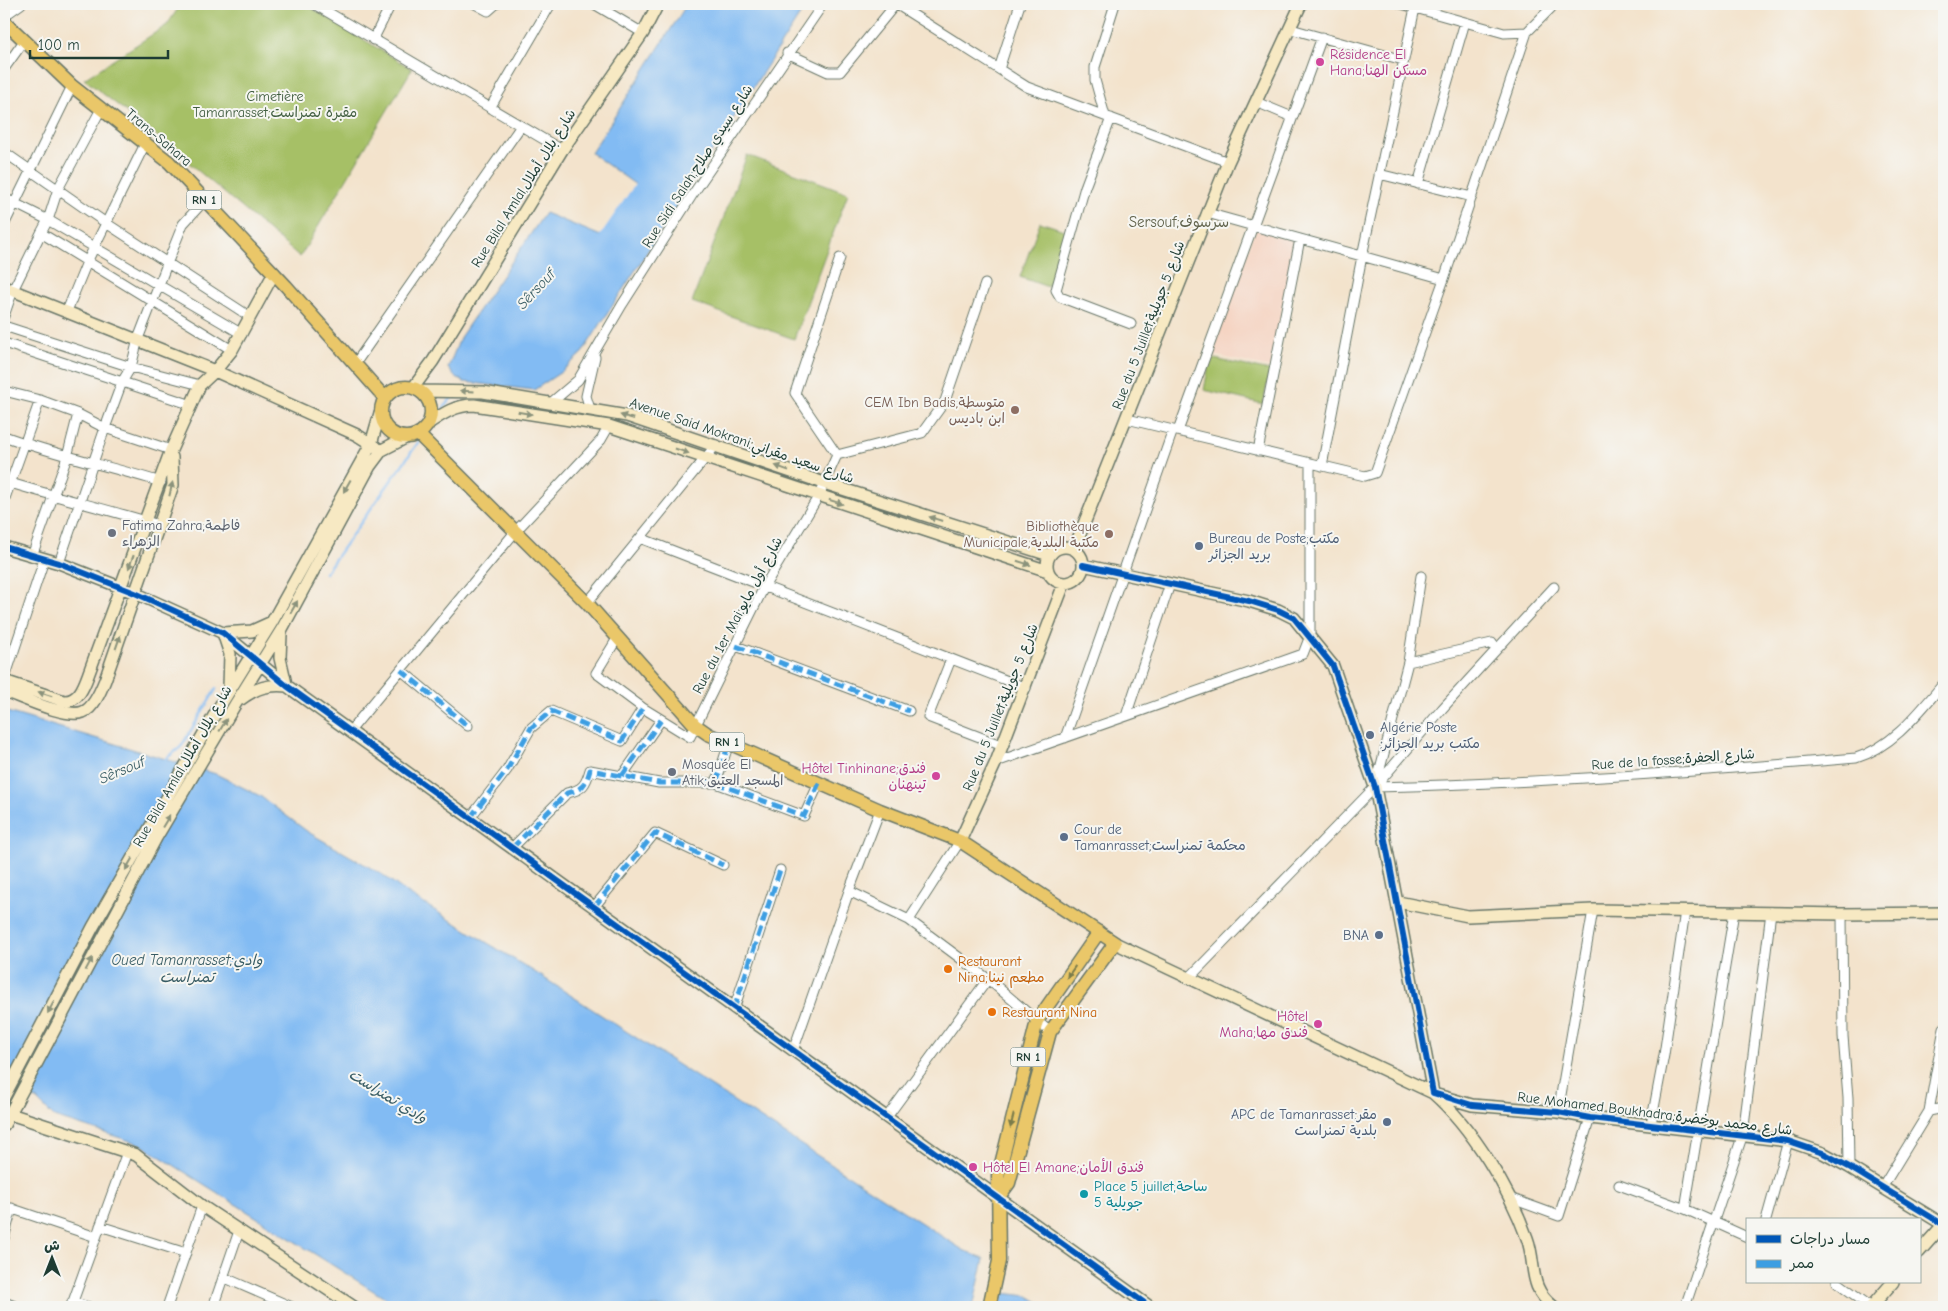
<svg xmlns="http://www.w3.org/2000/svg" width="1948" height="1311" viewBox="0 0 1948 1311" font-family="'Comic Neue','Playpen Sans Arabic',sans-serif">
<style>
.built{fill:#f5d3c1}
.green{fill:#a6c066;stroke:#627e4d}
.water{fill:#82bbf3;stroke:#507c94}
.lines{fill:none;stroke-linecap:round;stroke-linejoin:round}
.stream{stroke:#82bbf3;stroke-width:2.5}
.street-casing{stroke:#697769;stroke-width:11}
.secondary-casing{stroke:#697769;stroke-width:14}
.primary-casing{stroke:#697769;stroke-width:15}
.street{stroke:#fff;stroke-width:9}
.secondary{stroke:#f7e9c3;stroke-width:11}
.primary{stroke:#eac769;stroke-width:12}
.quiet{stroke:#3c9ee2;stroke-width:5;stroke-dasharray:10 5;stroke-linecap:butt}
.cycleway-casing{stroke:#f6f6f2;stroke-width:9}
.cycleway{stroke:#0057b8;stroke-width:6}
.oneway{fill:#8b937c}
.oneway2{fill:#7a7b4c}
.hotel-dot{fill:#d1479c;stroke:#f6f6f2;stroke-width:2}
.education-dot{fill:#8d6e63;stroke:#f6f6f2;stroke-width:2}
.worship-dot{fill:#6b7280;stroke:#f6f6f2;stroke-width:2}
.service-dot{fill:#5c6f8a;stroke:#f6f6f2;stroke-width:2}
.food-dot{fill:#e8710a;stroke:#f6f6f2;stroke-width:2}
.culture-dot{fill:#0f9aa8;stroke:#f6f6f2;stroke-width:2}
.labels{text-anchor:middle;stroke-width:4;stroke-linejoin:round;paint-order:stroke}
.shield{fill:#f6f6f2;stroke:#60746d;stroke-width:1}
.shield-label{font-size:12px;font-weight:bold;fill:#1f3d34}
.hotel-label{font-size:14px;fill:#b23c85;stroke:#f6f6f2;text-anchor:start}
.park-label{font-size:14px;fill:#415e40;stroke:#f6f6f2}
.street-label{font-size:14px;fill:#1f3d34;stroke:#f6f6f2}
.education-label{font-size:14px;fill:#785e54;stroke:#f6f6f2;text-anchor:end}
.worship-label{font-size:14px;fill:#5b616d;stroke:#f6f6f2;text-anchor:start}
.service-label{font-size:14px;fill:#4e5e75;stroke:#f6f6f2;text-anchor:start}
.food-label{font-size:14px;fill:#c56008;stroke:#f6f6f2;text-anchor:start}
.culture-label{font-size:14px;fill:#0d838f;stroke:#f6f6f2;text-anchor:start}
.neighbourhood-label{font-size:15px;fill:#61634c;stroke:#f6f6f2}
.water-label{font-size:15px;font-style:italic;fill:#385c64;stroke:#f6f6f2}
</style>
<rect width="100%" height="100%" fill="#f6f6f2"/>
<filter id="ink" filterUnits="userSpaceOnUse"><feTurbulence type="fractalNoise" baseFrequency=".02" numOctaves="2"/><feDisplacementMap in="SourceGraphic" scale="10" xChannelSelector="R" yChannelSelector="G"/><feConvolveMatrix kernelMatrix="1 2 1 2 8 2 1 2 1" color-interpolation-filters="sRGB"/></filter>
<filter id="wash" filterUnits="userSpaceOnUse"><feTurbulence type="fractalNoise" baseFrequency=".0096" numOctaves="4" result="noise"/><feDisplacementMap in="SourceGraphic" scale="20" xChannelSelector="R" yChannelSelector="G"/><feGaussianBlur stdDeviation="1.12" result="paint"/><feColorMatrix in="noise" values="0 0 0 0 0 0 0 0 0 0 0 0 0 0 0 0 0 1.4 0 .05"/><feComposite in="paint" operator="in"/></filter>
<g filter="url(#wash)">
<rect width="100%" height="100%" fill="#f3e3cc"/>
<path class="built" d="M1255,229L1296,241L1270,368L1210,354Z"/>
<path class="green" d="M181,4H305L412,69L300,257L156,135L84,79L167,25Z
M747,155L848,193L794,339L692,302Z
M1040,222L1067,231L1048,287L1020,277Z
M1210,358L1270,371L1263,404L1204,390Z"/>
<path class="water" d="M687,4H807L582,353L561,372L534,390L464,382L454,376L448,368L461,336L545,213L601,236L636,185L591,153Z
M4,711L216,774L260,796L308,832L383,875L410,895L541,976L963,1250L984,1259L973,1307H399L140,1144L54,1117L36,1099L4,1088Z
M1003,1293L1028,1296L1047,1307H1001Z"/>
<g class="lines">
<path class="stream" d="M601,236L636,185
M442,410L453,396
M325,573L420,440
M163,761L181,747L216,689"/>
</g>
</g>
<g filter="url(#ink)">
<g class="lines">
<g class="street-casing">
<path id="street" d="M314,4L562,150
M475,4L488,11L496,4
M594,4L643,33
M896,4L1027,87L1228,162
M1401,4L1504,33L1527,32L1551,8L1552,4
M4,16L21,4
M1291,29L1403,60
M373,40L391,4
M787,53L828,72H840L895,5
M4,69L24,41
M999,69L1020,4
M1256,102L1292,117
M490,108L551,4
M1105,116L1095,80V67L1115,4
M1111,118L1085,187L1056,290L1060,297L1131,324
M4,152L106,223L249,316
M1379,174L1472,197
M1418,184L1465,22
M4,198L48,220L58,189L101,109
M1207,213L1444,279
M4,225L72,86
M41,233L48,220L242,334
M67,311L87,262L145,144
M4,316L13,290L41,233L232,350
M4,326L131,367L200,385
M4,343L192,405
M355,364L521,126
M4,391L40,400L78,414L105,428L171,450
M552,402L578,380L622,305L691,197L823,4
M590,409L586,396L595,357
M1127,419L1365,476L1375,473L1444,279L1527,32
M1178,431L1322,37
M4,436C55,455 109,466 161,482
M1258,451L1300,239
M837,455L922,433L945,401L985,284
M837,455L795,393L840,258
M1322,466L1362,256L1415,8
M4,481C55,497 107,509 159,525
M4,501L40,400
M640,538L1026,688
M32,556L67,457L78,414
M59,563L105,428L122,382L131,367L138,339L167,264L183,224L205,200
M587,603L716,445
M618,637L596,673L643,708L690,737L764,587L818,497L837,455
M736,646L909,711
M951,659L928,717L1003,746
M1408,662L1492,643L1496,650
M401,670L468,726
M4,681L44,560
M1126,716L1170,584
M350,731L515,532L601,440L609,426
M1065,738L1173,430
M996,762L1303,654L1310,636V464
M622,776L661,720
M716,783L804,816L819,783
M1376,784L1408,662L1421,576
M1375,787C1536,783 1696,772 1856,758C1894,746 1919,712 1944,683
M880,810L849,891L909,920
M470,818L507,770L531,728L551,711L622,741L643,708
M960,841L909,920L988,979L1050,1032
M512,848L567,793C583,790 586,784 590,770L659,783H716L729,743
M594,907L655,833L723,865
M1842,914L1843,1036L1848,1098L1849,1167
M1188,979L1375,787L1442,709L1554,587
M734,1009L780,870
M793,1051L849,891
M1929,1111L1944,1028
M1558,1112L1593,910
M887,1117L988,979
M1651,1124L1664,1055L1685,911
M1619,1185L1685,1209L1747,1237
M1882,1188L1929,1111L1944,1108
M1510,1198L1559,1216L1590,1118
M4,1206L96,1237
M1685,1209L1734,912
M1766,1220L1788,1141
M100,1226L186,1253
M4,1238L12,1208
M223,1277L292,1307
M1837,1282L1871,1307
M4,1302L17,1307
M72,1302L89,1307
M71,1307L127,1152
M167,1307L202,1206
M213,1307L239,1231
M1685,1307L1743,1134L1771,912"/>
</g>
<g class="secondary-casing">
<path id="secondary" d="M4,287L215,371L357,435L376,447
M413,388L433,361L562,150L643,33L658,4
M419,391L483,392L627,416L824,483L1049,555
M429,423C444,413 456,405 474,405L609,426L1048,571
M1047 565a18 18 0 1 1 36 0a18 18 0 1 1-36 0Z
M4,547L59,563L135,593L223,633L287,686L1150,1307
M1074,549L1228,162L1301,4
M1083,565L1249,601L1278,610L1294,618L1333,666L1375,787L1433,1093
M223,633L230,654L229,687
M223,633L252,631L272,622
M281,634L280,658L286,684
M4,681L64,701C80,702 85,683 90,670L171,450L200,385L215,371L232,350L274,273
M4,691C21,697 67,719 83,712C94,708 101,690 105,680L173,485L172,457
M241,699C256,688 268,684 287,686
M960,841L996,762L1064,584
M1398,902L1468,916L1593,910L1842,914L1944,913
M1115,943L1433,1093C1472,1127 1510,1190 1527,1238C1537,1265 1527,1287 1554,1307
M1437,1095L1472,1105L1558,1112L1590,1118L1788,1141L1823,1153L1849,1167L1944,1225
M4,1097L93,927L215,714L272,622L371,444L380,413
M4,1112L136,1155L202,1206L354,1307
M4,1125L156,838L236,703L282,629L370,466L382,450L405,438
M1919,1252L1944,1224
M1871,1307L1893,1282"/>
</g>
<g class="primary-casing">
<path id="primary" d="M4,21L72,86L169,162L286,286L385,398
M381 412a25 25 0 1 1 50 0a25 25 0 1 1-50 0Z
M418,434L587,603L695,725L708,734L880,810L960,841L1115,943L1050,1032L1009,1183L998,1198
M989,1307L999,1261L998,1176L1037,1021L1099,932"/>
</g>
<use href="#street" class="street"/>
<use href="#secondary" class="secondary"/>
<use href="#primary" class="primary"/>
<path class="quiet" d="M736,646L909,711
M401,670L468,726
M622,776L661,720
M716,783L804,816L819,783
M470,818L507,770L531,728L551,711L622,741L643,708
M512,848L567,793C583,790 586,784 590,770L659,783H716L729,743
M594,907L655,833L723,865
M734,1009L780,870"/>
<g class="cycleway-casing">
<path id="cycleway" d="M4,547L59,563L135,593L223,633L287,686L1150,1307
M1083,565L1249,601L1278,610L1294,618L1333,666L1375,787L1433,1093L1472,1105L1558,1112L1590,1118L1788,1141L1823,1153L1849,1167L1944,1225"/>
</g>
<use href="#cycleway" class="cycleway"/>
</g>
<defs><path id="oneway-solid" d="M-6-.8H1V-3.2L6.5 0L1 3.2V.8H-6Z" transform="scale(1.25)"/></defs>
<g class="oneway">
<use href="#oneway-solid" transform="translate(467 391) rotate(-177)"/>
<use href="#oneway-solid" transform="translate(525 413) rotate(9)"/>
<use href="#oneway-solid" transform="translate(627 417) rotate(-164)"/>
<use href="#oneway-solid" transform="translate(682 451) rotate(19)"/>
<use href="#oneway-solid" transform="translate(782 468) rotate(-160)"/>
<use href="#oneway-solid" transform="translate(347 486) rotate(119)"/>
<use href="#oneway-solid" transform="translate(171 489) rotate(-77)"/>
<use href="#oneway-solid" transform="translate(836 502) rotate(17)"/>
<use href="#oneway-solid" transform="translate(936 519) rotate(-162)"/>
<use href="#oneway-solid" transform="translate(131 562) rotate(111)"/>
<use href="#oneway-solid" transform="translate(1024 563) rotate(18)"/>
<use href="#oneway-solid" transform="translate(294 607) rotate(-61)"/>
<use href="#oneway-solid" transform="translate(118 642) rotate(-71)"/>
<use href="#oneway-solid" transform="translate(45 694) rotate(-162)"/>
<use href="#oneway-solid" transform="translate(223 725) rotate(-60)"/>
<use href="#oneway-solid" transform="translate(166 821) rotate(-59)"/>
<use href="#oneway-solid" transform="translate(129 864) rotate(120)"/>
<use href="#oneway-solid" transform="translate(89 964) rotate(-62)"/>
<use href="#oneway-solid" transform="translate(51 1007) rotate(118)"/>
</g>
<g class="oneway2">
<use href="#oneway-solid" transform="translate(1071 972) rotate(125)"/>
<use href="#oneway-solid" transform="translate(1012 1121) rotate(104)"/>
</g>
</g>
<g class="hotel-dot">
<circle cx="1320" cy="62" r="5"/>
<circle cx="936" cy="776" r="5"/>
<circle cx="1318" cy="1024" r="5"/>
<circle cx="973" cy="1167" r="5"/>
</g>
<g class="education-dot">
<circle cx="1015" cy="410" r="5"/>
<circle cx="1109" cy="534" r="5"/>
</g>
<g class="worship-dot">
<circle cx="112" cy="533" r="5"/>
<circle cx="672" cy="772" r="5"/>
</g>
<g class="service-dot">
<circle cx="1199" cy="546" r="5"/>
<circle cx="1370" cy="735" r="5"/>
<circle cx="1064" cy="837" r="5"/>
<circle cx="1379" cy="935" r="5"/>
<circle cx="1387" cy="1122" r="5"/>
</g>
<g class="food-dot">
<circle cx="948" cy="969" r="5"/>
<circle cx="992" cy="1012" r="5"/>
</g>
<circle class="culture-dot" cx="1084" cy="1194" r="5"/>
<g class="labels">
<g class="shield">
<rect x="186.5" y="190.5" width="35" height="19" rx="4"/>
<rect x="709.5" y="732.5" width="35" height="19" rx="4"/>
<rect x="1010.5" y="1047.5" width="35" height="19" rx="4"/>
</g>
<g class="shield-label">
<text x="204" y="204">RN 1</text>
<text x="727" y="746">RN 1</text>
<text x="1028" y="1061">RN 1</text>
</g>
<g class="hotel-label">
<text x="1330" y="59">Résidence El<tspan x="1330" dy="16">Hana;مسكن الهنا</tspan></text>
<text x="926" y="773" text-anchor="end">Hôtel Tinhinane;فندق<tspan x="926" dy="16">تينهنان</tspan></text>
<text x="1308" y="1021" text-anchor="end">Hôtel<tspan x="1308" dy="16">Maha;فندق مها</tspan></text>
<text x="983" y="1172">Hôtel El Amane;فندق الأمان</text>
</g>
<g class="park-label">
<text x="275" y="101">Cimetière<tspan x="275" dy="16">Tamanrasset;مقبرة تمنراست</tspan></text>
</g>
<g class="street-label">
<text transform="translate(159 137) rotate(40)" y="5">Trans-Sahara</text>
<text transform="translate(697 166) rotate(-57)" y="5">Rue Sidi Salah;شارع سيدي صلاح</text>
<text transform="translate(523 188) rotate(-58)" y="5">Rue Bilal Amlal,شارع بلال أملال</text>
<text transform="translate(1148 325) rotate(-69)" y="5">Rue du 5 Juillet,شارع 5 جويلية</text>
<text transform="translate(742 440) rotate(19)" y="5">Avenue Said Mokrani;شارع سعيد مقراني</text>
<text transform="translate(737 615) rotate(-62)" y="5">Rue du 1er Mai;شارع أول مايو</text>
<text transform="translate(1000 707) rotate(-68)" y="5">Rue du 5 Juillet,شارع 5 جويلية</text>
<text transform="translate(1673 759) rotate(-4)" y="5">Rue de la fosse;شارع الحفرة</text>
<text transform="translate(182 766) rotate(-60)" y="5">Rue Bilal Amlal,شارع بلال أملال</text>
<text transform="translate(1655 1113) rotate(7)" y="5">Rue Mohamed Boukhadra;شارع محمد بوخضرة</text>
</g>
<g class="education-label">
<text x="1005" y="407">CEM Ibn Badis;متوسطة<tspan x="1005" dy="16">ابن باديس</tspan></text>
<text x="1099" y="531">Bibliothèque<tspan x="1099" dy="16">Municipale;مكتبة البلدية</tspan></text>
</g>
<g class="worship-label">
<text x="122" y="530">Fatima Zahra;فاطمة<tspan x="122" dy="16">الزهراء</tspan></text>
<text x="682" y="769">Mosquée El<tspan x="682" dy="16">Atik;المسجد العتيق</tspan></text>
</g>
<g class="service-label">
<text x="1209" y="543">Bureau de Poste;مكتب<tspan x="1209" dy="16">بريد الجزائر</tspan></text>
<text x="1380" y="732">Algérie Poste<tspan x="1380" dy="16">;مكتب بريد الجزائر</tspan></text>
<text x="1074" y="834">Cour de<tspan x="1074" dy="16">Tamanrasset;محكمة تمنراست</tspan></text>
<text x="1369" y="940" text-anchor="end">BNA</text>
<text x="1377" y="1119" text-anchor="end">APC de Tamanrasset;مقر<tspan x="1377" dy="16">بلدية تمنراست</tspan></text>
</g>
<g class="food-label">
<text x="958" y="966">Restaurant<tspan x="958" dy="16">Nina;مطعم نينا</tspan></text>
<text x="1002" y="1017">Restaurant Nina</text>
</g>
<g class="culture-label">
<text x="1094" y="1191">Place 5 juillet;ساحة<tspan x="1094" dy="16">5 جويلية</tspan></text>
</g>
<g class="neighbourhood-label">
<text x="1179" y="227">Sersouf;سرسوف</text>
</g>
<g class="water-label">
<text transform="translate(536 289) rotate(-47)" y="5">Sêrsouf</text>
<text transform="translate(122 770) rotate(-23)" y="5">Sêrsouf</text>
<text x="187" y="965">Oued Tamanrasset;وادي<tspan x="187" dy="17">تمنراست</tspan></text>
<text transform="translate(388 1096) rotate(32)" y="5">وادي تمنراست</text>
</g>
</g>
<rect width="1948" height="1311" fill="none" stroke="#f6f6f2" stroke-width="20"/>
<rect x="1746" y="1218" width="175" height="65" fill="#f6f6f2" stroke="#a0aca6"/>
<rect x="1756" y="1235" width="25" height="8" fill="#0057b8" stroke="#a0aca6"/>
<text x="1790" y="1244" font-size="15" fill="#1f3d34">مسار دراجات</text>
<rect x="1756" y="1260" width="25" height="8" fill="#3c9ee2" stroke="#a0aca6"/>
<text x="1790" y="1268" font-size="15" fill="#1f3d34">ممر</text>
<g transform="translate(52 1258)" stroke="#f6f6f2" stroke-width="4" paint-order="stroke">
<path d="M0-4L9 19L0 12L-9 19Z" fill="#1f3d34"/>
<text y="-8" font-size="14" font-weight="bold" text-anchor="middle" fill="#1f3d34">ش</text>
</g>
<path d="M30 50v8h138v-8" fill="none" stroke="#1f3d34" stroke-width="2.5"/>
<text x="38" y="50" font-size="15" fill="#1f3d34" stroke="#f6f6f2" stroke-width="4" paint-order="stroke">100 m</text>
</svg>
